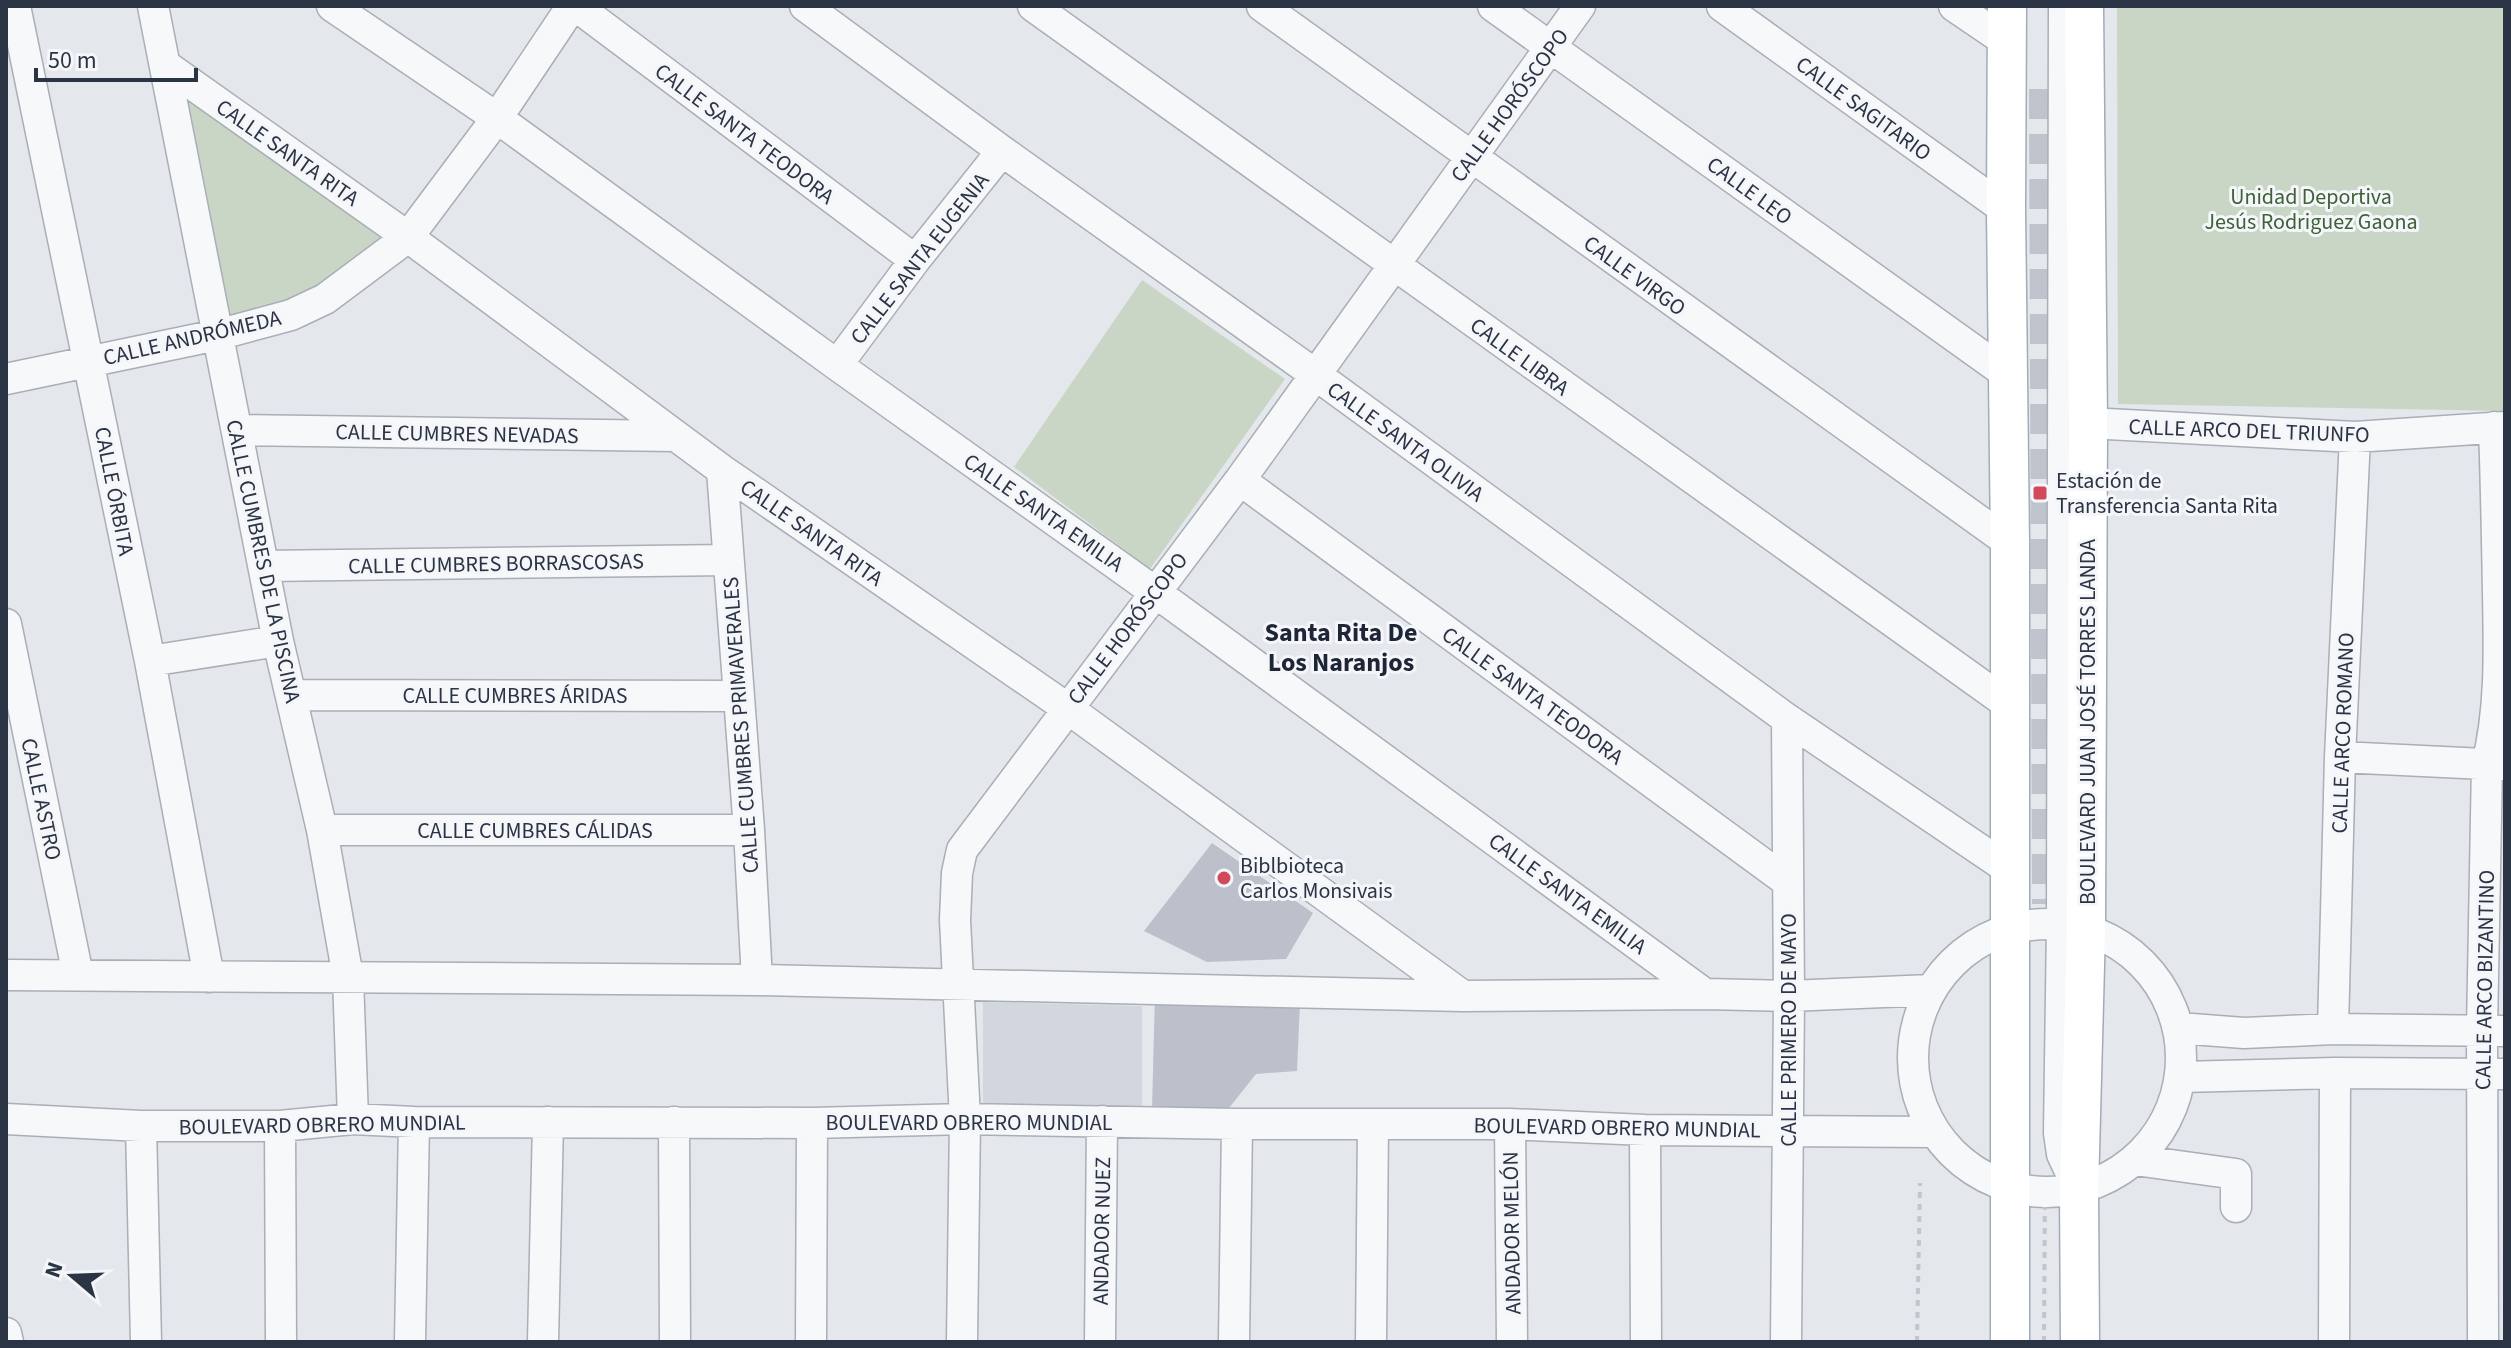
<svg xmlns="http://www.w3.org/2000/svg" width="2511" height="1348" viewBox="0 0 2511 1348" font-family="'Source Sans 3',sans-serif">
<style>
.built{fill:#d2d6de}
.green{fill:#c9d6c5}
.building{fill:#bbc0ca}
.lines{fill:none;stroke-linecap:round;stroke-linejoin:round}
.minor-tunnel{stroke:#bfc3cb;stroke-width:30;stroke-dasharray:30 15;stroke-linecap:butt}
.minor-casing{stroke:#a9aeb7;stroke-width:33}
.major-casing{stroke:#a3abb8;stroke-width:41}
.path{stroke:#c2c5cb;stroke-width:4;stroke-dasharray:6 6;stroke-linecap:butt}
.minor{stroke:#f7f8fa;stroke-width:30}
.major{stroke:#fff;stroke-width:38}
.poi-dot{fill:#d1495b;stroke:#f4f6f9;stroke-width:3}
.labels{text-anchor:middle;stroke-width:6;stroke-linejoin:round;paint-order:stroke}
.street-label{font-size:22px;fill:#2b3445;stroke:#f4f6f9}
.park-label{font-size:22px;fill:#3f6138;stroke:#f4f6f9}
.poi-label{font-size:22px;fill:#2b3445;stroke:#f4f6f9;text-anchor:start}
.quarter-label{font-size:26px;font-weight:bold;fill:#1d2536;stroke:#f4f6f9}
</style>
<rect width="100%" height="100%" fill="#e4e7ec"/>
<path class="built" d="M983,1002L1142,1006V1109L983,1108Z"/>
<path class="green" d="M2117,6H2505V411L2118,404Z
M177,84L395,236L335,288L227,320Z
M1142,280L1285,379L1150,569L1014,467Z"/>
<path class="building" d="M1212,843L1313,913L1286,959L1207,962L1144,931Z
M1155,994L1300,1002L1297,1071L1256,1074L1225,1113L1152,1110Z"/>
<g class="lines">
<path class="minor-tunnel" d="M2044,89L2047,904"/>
<g class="minor-casing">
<path id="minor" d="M15,6L150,661L209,977
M153,6L278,641L322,830L348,977L353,1119
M332,6L497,118L837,365L1155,592L1705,994
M576,6L915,260
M805,6L1002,151L1316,375L1787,719L2010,870
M1033,6L2008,704
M1262,6L2010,543
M1493,6L2007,374
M1722,6L2006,210
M1954,6L2007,42
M2064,6L2062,924L2059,1133L2062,1154L2076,1184
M165,65L408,237L722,470L1067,708L1463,996
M837,365L915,260L1002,151
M6,379L217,335L291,315L325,299L408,237L497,118L572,6
M2088,423L2355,437L2505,427
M237,430L676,436
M722,470L749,830L757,980
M1240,480L1788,882
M264,566L727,560
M6,624L78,975
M150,661L278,641
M291,695L739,696
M2340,757L2505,765
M322,830H749
M1913 1058a134 134 0 1 1 268 0a134 134 0 1 1-268 0Z
M6,975L757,980L1463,996L1705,994L1789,996L1931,990
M2179,1028L2244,1033L2333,1029L2505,1031
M2333,1029L2340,757L2355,437
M2181,1077L2335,1073L2505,1074
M6,1119L141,1126H280L353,1119L414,1122L812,1123L965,1119L1237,1124H1510L1645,1130L1933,1132
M674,1122L675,1342
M1510,1124L1512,1342
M141,1126L146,1342
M280,1126L281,1342
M1645,1130L1646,1342
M2135,1160L2236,1174V1207
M6,1333L8,1342
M410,1342L414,1122
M543,1342L548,1122
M811,1342L812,1123
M962,1342L965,1119L955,920L957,873L962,850L1240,480L1580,6
M1100,1342L1102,1121
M1234,1342L1237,1124
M1371,1342L1373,1124
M1786,1342L1789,996L1787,719
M2334,1342L2335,1073
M2483,1342L2482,1030L2487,764C2501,709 2499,649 2498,593C2497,537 2496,482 2494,427"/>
</g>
<g class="major-casing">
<path id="major" d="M2007,6L2006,210L2010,543V1342
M2080,1342L2079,1190L2086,928L2088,423L2084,6"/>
</g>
<path class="path" d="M1917,1342L1920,1183
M2044,1342L2045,1178"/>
<use href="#minor" class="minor"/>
<use href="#major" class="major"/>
</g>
<g class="poi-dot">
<rect x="2032" y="485" width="16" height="16" rx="4"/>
<circle cx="1224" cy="878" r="8"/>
</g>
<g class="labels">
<g class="street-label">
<text transform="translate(1509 105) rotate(-54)" y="8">CALLE HORÓSCOPO</text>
<text transform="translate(1864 108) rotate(36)" y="8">CALLE SAGITARIO</text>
<text transform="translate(745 133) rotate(37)" y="8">CALLE SANTA TEODORA</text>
<text transform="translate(288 152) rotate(35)" y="8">CALLE SANTA RITA</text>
<text transform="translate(1750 190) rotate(36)" y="8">CALLE LEO</text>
<text transform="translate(919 258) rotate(-52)" y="8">CALLE SANTA EUGENIA</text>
<text transform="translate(1635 275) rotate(36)" y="8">CALLE VIRGO</text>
<text transform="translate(192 337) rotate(-13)" y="8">CALLE ANDRÓMEDA</text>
<text transform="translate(1520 356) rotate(36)" y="8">CALLE LIBRA</text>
<text transform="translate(2249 430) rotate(2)" y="8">CALLE ARCO DEL TRIUNFO</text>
<text transform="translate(457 433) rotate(1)" y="8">CALLE CUMBRES NEVADAS</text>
<text transform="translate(1406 441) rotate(36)" y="8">CALLE SANTA OLIVIA</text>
<text transform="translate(115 491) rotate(79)" y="8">CALLE ÓRBITA</text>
<text transform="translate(1044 512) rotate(35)" y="8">CALLE SANTA EMILIA</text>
<text transform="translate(812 532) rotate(35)" y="8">CALLE SANTA RITA</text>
<text transform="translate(264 561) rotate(78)" y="8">CALLE CUMBRES DE LA PISCINA</text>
<text transform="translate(496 563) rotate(-1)" y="8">CALLE CUMBRES BORRASCOSAS</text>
<text transform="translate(1127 628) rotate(-53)" y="8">CALLE HORÓSCOPO</text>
<text x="515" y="703">CALLE CUMBRES ÁRIDAS</text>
<text transform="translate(1533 695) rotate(36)" y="8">CALLE SANTA TEODORA</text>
<text transform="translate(2087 722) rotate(-90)" y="8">BOULEVARD JUAN JOSÉ TORRES LANDA</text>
<text transform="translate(740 725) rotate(-94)" y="8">CALLE CUMBRES PRIMAVERALES</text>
<text transform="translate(2342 733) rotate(-88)" y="8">CALLE ARCO ROMANO</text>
<text transform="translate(42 799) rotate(78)" y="8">CALLE ASTRO</text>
<text x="535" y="838">CALLE CUMBRES CÁLIDAS</text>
<text transform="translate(1568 893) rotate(36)" y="8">CALLE SANTA EMILIA</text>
<text transform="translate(2484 980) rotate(-89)" y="8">CALLE ARCO BIZANTINO</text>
<text transform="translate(1788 1030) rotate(-90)" y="8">CALLE PRIMERO DE MAYO</text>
<text x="969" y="1130">BOULEVARD OBRERO MUNDIAL</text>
<text transform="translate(322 1124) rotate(-1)" y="8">BOULEVARD OBRERO MUNDIAL</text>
<text transform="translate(1617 1127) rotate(1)" y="8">BOULEVARD OBRERO MUNDIAL</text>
<text transform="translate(1101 1231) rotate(-89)" y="8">ANDADOR NUEZ</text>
<text transform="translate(1511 1233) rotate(-91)" y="8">ANDADOR MELÓN</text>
</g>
<g class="park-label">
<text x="2311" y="204">Unidad Deportiva<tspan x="2311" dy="25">Jesús Rodriguez Gaona</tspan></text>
</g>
<g class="poi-label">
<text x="2056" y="488">Estación de<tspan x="2056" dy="25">Transferencia Santa Rita</tspan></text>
<text x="1240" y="873">Biblbioteca<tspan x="1240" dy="25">Carlos Monsivais</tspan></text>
</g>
<g class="quarter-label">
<text x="1341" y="641">Santa Rita De<tspan x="1341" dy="30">Los Naranjos</tspan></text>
</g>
</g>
<rect width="2511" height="1348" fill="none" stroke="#2b3445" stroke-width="16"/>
<g transform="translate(72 1276) rotate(289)" stroke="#f4f6f9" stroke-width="6" paint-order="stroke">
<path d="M0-6L14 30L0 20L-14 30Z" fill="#2b3445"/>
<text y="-12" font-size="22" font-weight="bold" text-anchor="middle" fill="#2b3445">N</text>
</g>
<path d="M36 68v12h160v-12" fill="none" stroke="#2b3445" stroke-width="4"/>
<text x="48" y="68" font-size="24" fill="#2b3445" stroke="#f4f6f9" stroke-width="6" paint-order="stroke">50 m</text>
</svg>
